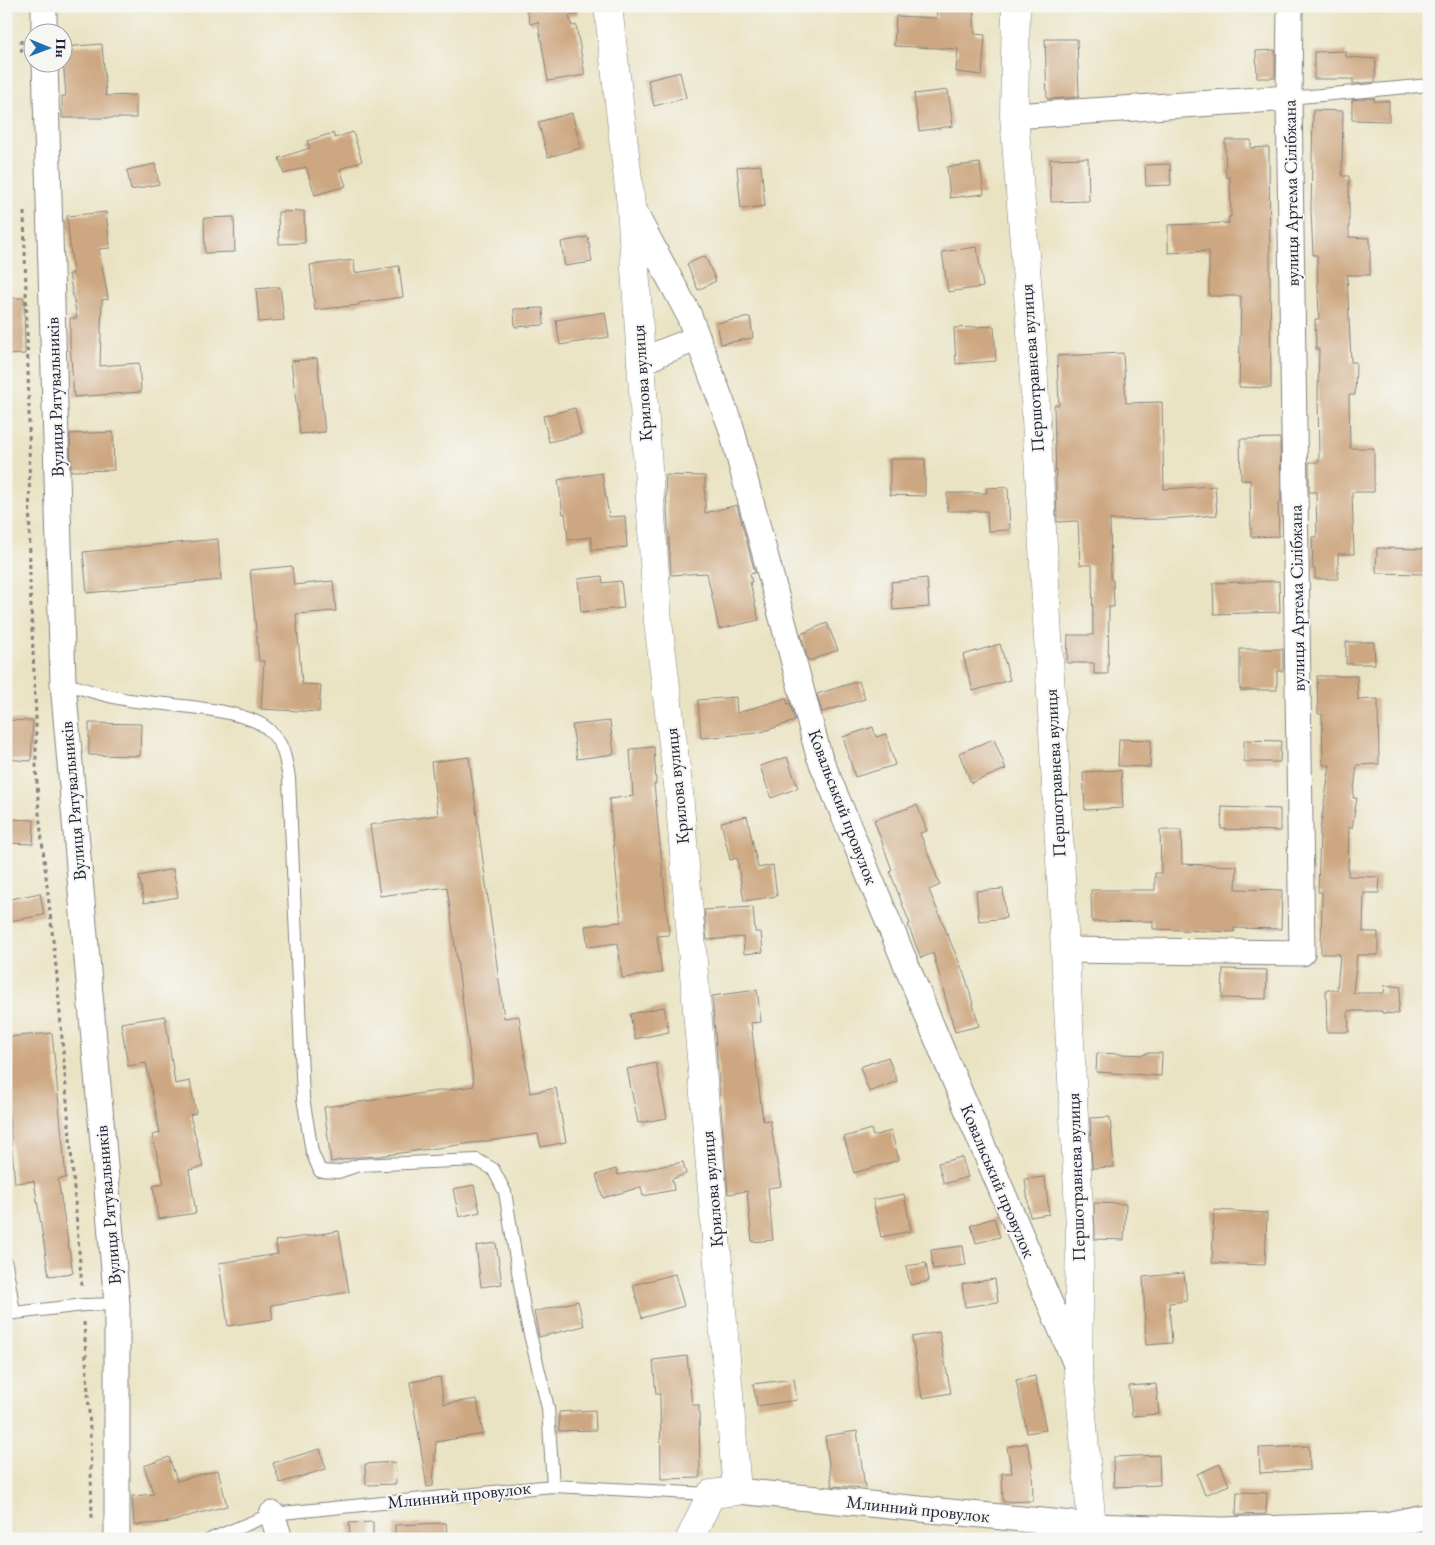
<svg xmlns="http://www.w3.org/2000/svg" width="1435" height="1545" viewBox="0 0 1435 1545" font-family="'EB Garamond',serif">
<style>
.building{fill:#cda781}
.lines{fill:none;stroke-linecap:round;stroke-linejoin:round}
.lane-casing{stroke:#86827f;stroke-width:14}
.street-casing{stroke:#86827f;stroke-width:27}
.secondary-casing{stroke:#86827f;stroke-width:29}
.path{stroke:#86827f;stroke-width:3;stroke-dasharray:4 4;stroke-linecap:butt}
.lane{stroke:#fff;stroke-width:12}
.street{stroke:#fff;stroke-width:25}
.secondary{stroke:#fff;stroke-width:28}
.labels{text-anchor:middle;stroke-width:4;stroke-linejoin:round;paint-order:stroke}
.street-label{font-size:18px;fill:#22223b;stroke:#f6f6f2}
</style>
<rect width="100%" height="100%" fill="#f6f6f2"/>
<filter id="ink" filterUnits="userSpaceOnUse"><feTurbulence type="fractalNoise" baseFrequency=".02" numOctaves="2"/><feDisplacementMap in="SourceGraphic" scale="10" xChannelSelector="R" yChannelSelector="G"/><feConvolveMatrix kernelMatrix="1 2 1 2 8 2 1 2 1" color-interpolation-filters="sRGB"/></filter>
<filter id="wash" filterUnits="userSpaceOnUse"><feTurbulence type="fractalNoise" baseFrequency=".0096" numOctaves="4" result="noise"/><feDisplacementMap in="SourceGraphic" scale="20" xChannelSelector="R" yChannelSelector="G"/><feGaussianBlur stdDeviation="1.12" result="paint"/><feColorMatrix in="noise" values="0 0 0 0 0 0 0 0 0 0 0 0 0 0 0 0 0 1.4 0 .05"/><feComposite in="paint" operator="in"/></filter>
<g filter="url(#wash)">
<rect width="100%" height="100%" fill="#eae3c3"/>
<g id="blocks">
<path class="building" d="M526,6H578V14L569,16L572,26L576,25L585,75L548,81L538,22L530,24Z
M936,6H973L975,34L985,35L982,75L956,72L958,49L894,46L896,16L937,18Z
M1045,39H1077L1079,97L1047,99Z
M102,44L106,96L136,95V118H62V96H66L62,47Z
M1275,50V78H1257L1256,51Z
M1346,51V57L1376,59L1375,82L1353,84V79H1314V52Z
M680,72L686,98L654,106L648,80Z
M948,90L953,126L919,131L914,94Z
M1374,98V101H1389V121L1352,120V100Z
M1313,110L1343,111L1342,176H1349V237L1370,238V275H1347L1351,362H1356L1355,395H1349L1350,448H1374V492H1352L1354,554H1338V579H1315V569H1313L1312,537H1317L1316,492H1309V462H1319L1318,393L1319,349H1316L1315,319H1319L1317,255H1313L1311,210Z
M572,113L581,148L548,157L538,122Z
M353,132L362,161L340,169L346,186L315,195L306,167L284,174L279,158L310,148L307,141L333,133L335,138Z
M1225,140H1251V148L1269,147L1271,388L1239,387L1241,296H1209V251L1168,253V225L1229,223L1228,217H1231L1230,177H1226Z
M1088,158L1089,201L1051,202L1050,159Z
M980,163L984,194L950,198L947,167Z
M155,164L159,184L131,190L127,170Z
M1170,164L1171,185L1146,186L1145,165Z
M761,165L765,206L741,209L737,167Z
M304,211L305,243L279,244L278,212Z
M106,212L110,248L99,249L108,299L102,300L100,366L139,363L141,392L74,397L70,344V318H77L69,274H73L67,216Z
M234,217L235,252L205,253L204,218Z
M588,237L592,262L565,266L561,242Z
M977,247L983,287L948,292L942,252Z
M705,256L716,281L698,290L687,264Z
M354,260L355,273L399,266L403,297L359,303V305L315,310L310,265Z
M280,287L284,320L259,322L256,289Z
M6,298H24L25,354L6,355Z
M543,308L544,325L515,327L514,309Z
M605,312L609,337L560,345L556,320Z
M750,317L753,338L721,344L717,323Z
M994,326L996,361L956,364L954,328Z
M1123,353L1126,403L1162,402L1164,489L1215,486L1217,515L1165,519L1110,520L1111,580H1113L1114,607H1109L1108,674H1094V663H1067L1068,635H1093L1092,565H1080L1078,521L1057,522L1054,405H1059L1057,356Z
M317,358L325,432L300,434L291,361Z
M575,408L581,434L549,442L543,416Z
M113,432L114,470L71,471L70,434Z
M1280,438L1281,502H1278L1279,536L1251,537L1250,480H1241L1240,439Z
M890,459H925V496L890,495Z
M602,473L609,517L625,516L627,547L592,550L591,537L568,540L565,513L563,514L558,480Z
M665,475L705,476V513L737,505L755,573L750,574L752,582H750L759,620L719,629L707,573L671,575Z
M1008,487L1010,530L988,531L987,511H947V493H987L986,488Z
M218,539L221,580L87,593L83,552Z
M1377,548L1425,549V574L1376,573Z
M292,566L294,585L333,581L336,611L296,614L302,684L321,685L319,712L261,709L264,661H259L250,570Z
M602,576L603,583L621,581L624,608L581,612L578,579Z
M927,578L929,607L893,610L891,582Z
M1279,581L1280,612L1214,614L1213,583Z
M827,623L838,650L812,660H808L801,634Z
M1346,642H1374L1375,664H1346Z
M1000,644L1010,680L973,691L963,655Z
M1240,649H1283V671H1277V690H1240Z
M1317,676H1357L1358,700L1378,699L1379,764L1357,765L1353,798H1357L1352,828L1349,827L1348,876L1380,877L1379,893H1364L1363,932H1378V955H1357L1353,993H1384L1385,985L1401,987L1398,1014L1382,1013V1011H1348L1349,1032H1327L1326,990H1337L1340,954H1321L1322,892H1318L1320,830L1330,765H1323L1322,714H1318Z
M859,681L865,699L822,712L817,694Z
M736,697L737,713L786,698L788,704L790,703L795,721L758,733L701,738L698,700Z
M6,720L33,721L31,761L6,759Z
M610,721L614,754L577,759L572,725Z
M89,723L141,724L140,756L89,755Z
M873,727L876,737L886,734L895,765L855,777L843,737Z
M994,739L1006,769L971,783L959,753Z
M1119,739L1151,740L1150,767L1118,766Z
M1244,740L1281,741L1280,762H1244Z
M654,747L656,784H654L669,935L657,936L662,973L622,978L618,943L588,947L585,926L621,922L609,799L633,796L630,749Z
M469,757L504,1018L519,1016L530,1093L556,1088L566,1142L541,1147L538,1134L379,1156L358,1157L331,1162L324,1107L474,1086L447,887L380,896L370,825L438,815L431,762Z
M787,757L798,788L771,798L760,766Z
M1121,770L1123,808L1085,810L1083,772Z
M917,805L927,831L920,833L940,885L929,890L966,979L979,1026L955,1032L933,953L921,958L908,925L910,924L890,872L892,870L874,820Z
M1222,807L1280,809V831L1221,829Z
M747,816L758,868L773,865L777,896L744,901L737,858L730,860L721,822Z
M6,819L34,820L33,844L6,843Z
M1160,830H1181L1182,864L1237,866L1236,889L1282,890L1281,929L1234,928V932L1153,929V921L1092,922L1091,890H1155V873H1161Z
M173,869L178,897L144,903L139,876Z
M1003,889L1006,918L979,921L976,891Z
M40,893L44,915L9,921L6,900Z
M753,907L755,932H761L763,952L744,954L743,937L707,940L704,910Z
M1223,969L1267,970L1266,999L1222,998Z
M757,990L761,1022L751,1023L763,1121L770,1120L781,1186L768,1188L773,1240L752,1242L747,1191L728,1194L712,996Z
M664,1007L669,1032L635,1039L630,1014Z
M165,1016L175,1084L190,1081L196,1113L190,1115L203,1167L189,1170L196,1213L158,1219L153,1186L164,1184L152,1135L160,1133L146,1063L128,1066L121,1023Z
M52,1033L66,1178L58,1179L73,1273L49,1276L34,1181L15,1183L6,1086V1037Z
M1097,1053L1145,1055V1053H1162L1161,1076L1096,1072Z
M888,1057L897,1081L869,1092L860,1067Z
M656,1063L667,1118L638,1123L627,1069Z
M1110,1117L1114,1167L1092,1168L1090,1118Z
M871,1129L873,1136L891,1131L899,1160L854,1173L844,1137Z
M962,1157L968,1177L944,1184L938,1163Z
M683,1162L686,1174L672,1179L674,1190L643,1196L641,1187L603,1198L596,1175L616,1169L618,1175Z
M1045,1177L1049,1214L1030,1217L1025,1179Z
M474,1185L480,1212L459,1217L453,1189Z
M904,1194L911,1231L881,1237L873,1200Z
M1094,1203L1126,1204L1124,1240L1095,1239Z
M1214,1210L1267,1213L1265,1265L1212,1263Z
M994,1218L1000,1237L976,1243L971,1225Z
M339,1231L349,1292L271,1305L273,1319L228,1326L219,1263L278,1254L275,1241Z
M496,1243L502,1284L481,1287L476,1246Z
M963,1246L966,1265L933,1269L931,1250Z
M926,1263L929,1281L910,1285L906,1266Z
M1184,1273L1187,1301L1169,1303L1172,1343L1146,1345L1143,1277Z
M675,1274L684,1306L642,1318L633,1285Z
M995,1279L998,1302L965,1307L962,1284Z
M578,1301L584,1326L539,1337L534,1312Z
M939,1332L951,1393L922,1398L912,1337Z
M687,1356L692,1405H699L700,1478L661,1479L660,1394H656L653,1360Z
M1035,1376L1046,1430L1027,1433L1016,1380Z
M440,1377L444,1404L477,1399L483,1434L436,1442L433,1486L427,1487L410,1382Z
M794,1379L797,1400L757,1406L753,1384Z
M1156,1384L1159,1414L1132,1416L1129,1386Z
M595,1410L596,1430L559,1431V1412Z
M857,1431L865,1488L832,1486L825,1436Z
M1027,1443L1032,1465L1033,1501L1003,1502L1002,1473H1012L1007,1447Z
M1309,1446L1310,1470L1260,1473L1259,1448Z
M320,1449L326,1469L280,1483L273,1463Z
M1159,1455L1160,1485L1114,1487L1113,1457Z
M169,1457L177,1481L218,1470L227,1506L192,1515L171,1522L134,1525L132,1496L154,1494L144,1466Z
M395,1462L396,1484L366,1485L365,1464Z
M1220,1464L1229,1485L1205,1495L1197,1474Z
M1237,1492L1267,1493L1266,1514L1236,1515Z
M373,1522V1539H350L349,1523Z
M446,1523L447,1539H395V1525Z"/>
</g>
</g>
<g filter="url(#ink)">
<use href="#blocks" fill-opacity="0" stroke="#86827f" stroke-width="1"/>
<g class="lines">
<g class="lane-casing">
<path id="lane" d="M1289,98L1429,85
M63,683C84,689 107,697 129,700C162,705 247,708 269,730C285,745 285,758 289,778L303,1098L312,1152L320,1171L338,1172L359,1165L477,1160L493,1169L505,1192L525,1314L548,1408L553,1486
M6,1264L14,1312
M6,1314L84,1305L117,1304
M211,1539L272,1514L553,1486L711,1494"/>
</g>
<g class="street-casing">
<path id="street" d="M44,6V32
M45,62L63,683L117,1304V1539
M1014,116L1289,98
M631,206L688,313L731,427L819,756L943,1053L1078,1369
M640,364L660,353L698,338
M1065,950L1302,953L1289,98L1290,6
M737,1491L1092,1526L1223,1530L1386,1525L1429,1516
M272,1514L280,1539"/>
</g>
<g class="secondary-casing">
<path id="secondary" d="M608,6L631,206L658,622L679,793L737,1491L711,1494L690,1539
M1016,6L1014,116L1032,344L1080,1227L1078,1369L1093,1539"/>
</g>
<path class="path" d="M21,40L22,56
M24,212L29,409L30,585L36,717V768L39,813L57,976L82,1288
M84,1322L90,1429L92,1518"/>
<use href="#lane" class="lane"/>
<use href="#street" class="street"/>
<use href="#secondary" class="secondary"/>
</g>
</g>
<g class="labels">
<g class="street-label">
<text transform="translate(1291 193) rotate(-91)" y="6">вулиця Артема Сілібжана</text>
<text transform="translate(1032 368) rotate(-94)" y="6">Першотравнева вулиця</text>
<text transform="translate(642 383) rotate(-94)" y="6">Крилова вулиця</text>
<text transform="translate(55 397) rotate(-92)" y="6">Вулиця Рятувальників</text>
<text transform="translate(1297 598) rotate(-91)" y="6">вулиця Артема Сілібжана</text>
<text transform="translate(1055 773) rotate(-93)" y="6">Першотравнева вулиця</text>
<text transform="translate(677 786) rotate(-96)" y="6">Крилова вулиця</text>
<text transform="translate(73 801) rotate(-95)" y="6">Вулиця Рятувальників</text>
<text transform="translate(843 807) rotate(69)" y="6">Ковальський провулок</text>
<text transform="translate(1076 1177) rotate(-92)" y="6">Першотравнева вулиця</text>
<text transform="translate(998 1181) rotate(67)" y="6">Ковальський провулок</text>
<text transform="translate(712 1189) rotate(-95)" y="6">Крилова вулиця</text>
<text transform="translate(108 1205) rotate(-95)" y="6">Вулиця Рятувальників</text>
<text transform="translate(459 1495) rotate(-6)" y="6">Млинний провулок</text>
<text transform="translate(918 1509) rotate(6)" y="6">Млинний провулок</text>
</g>
</g>
<rect width="1435" height="1545" fill="none" stroke="#f6f6f2" stroke-width="25"/>
<g transform="translate(48 48) rotate(91)"><circle r="24" fill="#f6f6f2" stroke="#a1a1a9"/>
<path d="M0-4L9 19L0 12L-9 19Z" fill="#1f6fb2"/>
<text y="-8" font-size="14" font-weight="bold" text-anchor="middle" fill="#22223b">Пн</text>
</g>
</svg>
